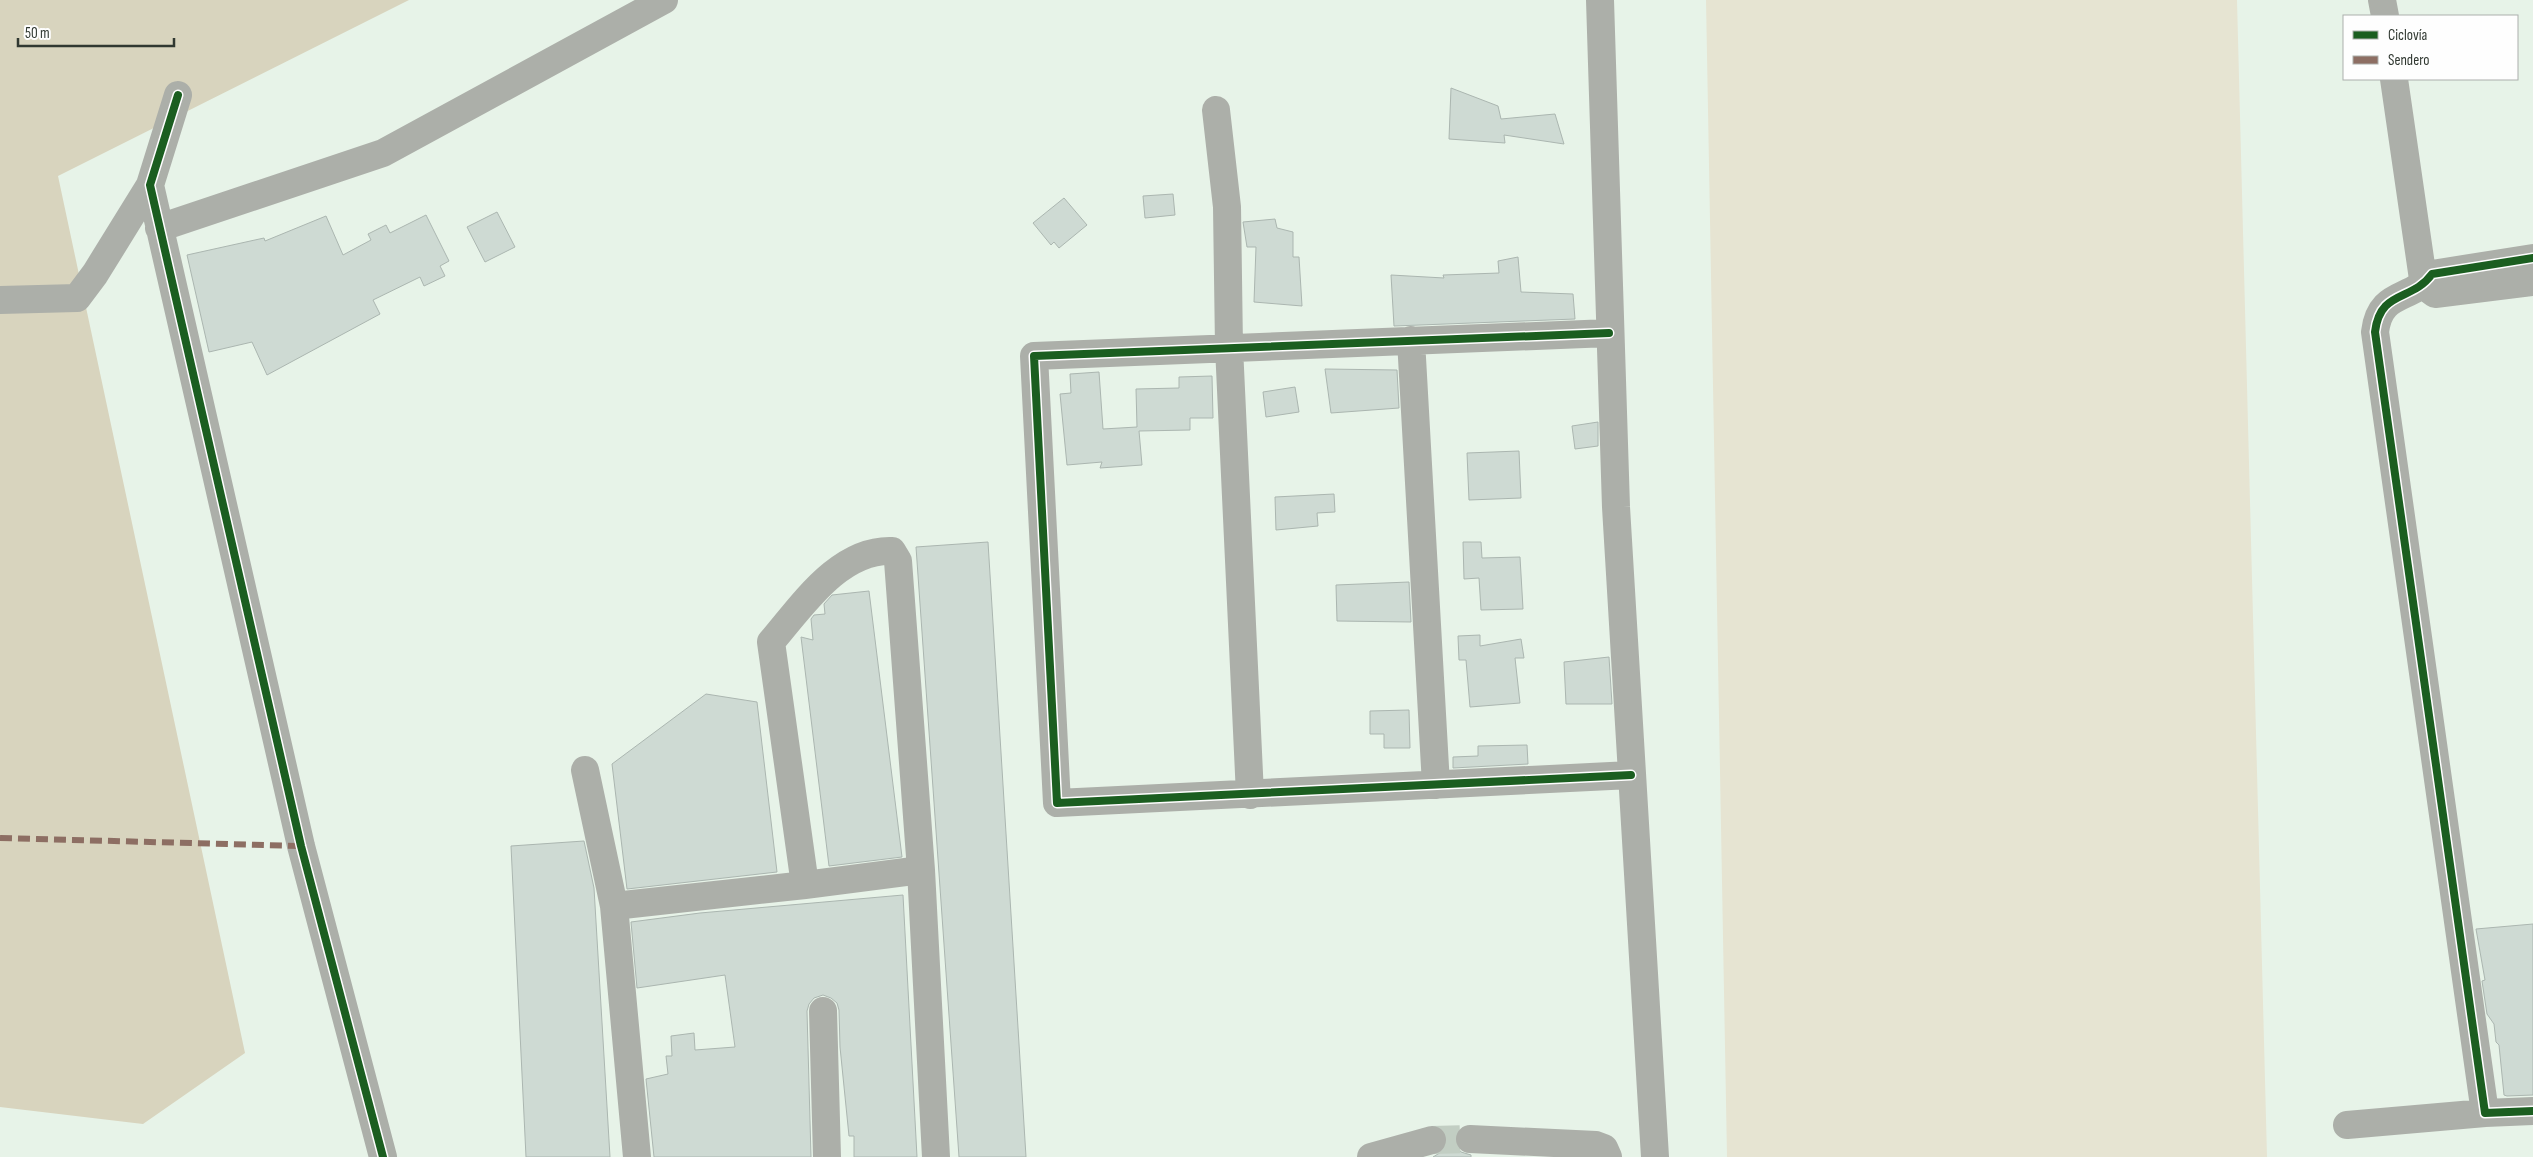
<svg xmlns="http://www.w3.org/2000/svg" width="2533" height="1157" viewBox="0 0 2533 1157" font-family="'Sofia Sans Condensed',sans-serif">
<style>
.green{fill:#e6e4d2}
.forest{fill:#d8d4be}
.building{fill:#cedad3;stroke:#abb6b0}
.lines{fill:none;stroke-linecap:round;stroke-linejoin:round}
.minor-tunnel{stroke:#c2cec3;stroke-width:28;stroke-dasharray:28 14;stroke-linecap:butt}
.minor{stroke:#acafa9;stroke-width:28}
.quiet{stroke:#8d6e63;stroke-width:6;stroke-dasharray:12 6;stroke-linecap:butt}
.cycleway-casing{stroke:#fefefe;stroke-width:11}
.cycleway{stroke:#1b5e20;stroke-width:8}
</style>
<rect width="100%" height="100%" fill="#e7f3e8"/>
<path class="green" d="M1706,0H2237L2267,1157H1727Z"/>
<path class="forest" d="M0,0H409L58,176L245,1053L143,1124L0,1107Z"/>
<path class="building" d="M1451,88L1498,106L1501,119L1555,114L1564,144L1504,135L1505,143L1449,139Z
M1173,194L1175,215L1145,218L1143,196Z
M1064,198L1087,225L1059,248L1054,242L1051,245L1033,223Z
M497,212L515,247L485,262L467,227Z
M426,215L449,261L440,266L445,276L424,286L420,277L373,300L380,314L267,375L252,342L209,352L187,255L264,238L265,241L326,216L343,255L371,240L368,234L386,225L390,233Z
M1275,219L1277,228L1293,232V257H1299L1302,306L1254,302L1256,247H1247L1243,222Z
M1518,257L1521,292L1573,294L1575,319L1394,326L1391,275L1444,278L1443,275L1499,273L1498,261Z
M1325,369L1397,370L1399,408L1331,413Z
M1099,372L1103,429L1137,427L1136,389L1179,388V377L1212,376L1213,418H1190V430L1139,431L1142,465L1100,468L1102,462L1067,465L1060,394L1071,393L1070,374Z
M1295,387L1299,412L1266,417L1263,392Z
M1598,422V446L1575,449L1572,426Z
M1519,451L1521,498L1469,500L1467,453Z
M1334,494L1335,512L1317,513L1318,526L1276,530L1275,497Z
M988,542L1026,1157H959L916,547Z
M1463,542H1481L1482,558L1520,557L1523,609L1481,610L1479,578L1464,579Z
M1409,582L1411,622L1337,621L1336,585Z
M869,591L902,857L829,866L801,637L813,640L811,619L814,615L825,614L824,604L832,595Z
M1480,635V646L1521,639L1524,658H1515L1520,703L1470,707L1466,660H1459L1458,636Z
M1609,657L1612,704H1566L1564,662Z
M706,694L757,702L777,872L627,889L612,764Z
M1409,710L1410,748H1384V734H1370V711Z
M1527,745L1528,764L1453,768V757L1478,756V746Z
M584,841L594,888L610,1157H526L511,846Z
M903,895L917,1157H854V1136H849L840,1047L839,1010L837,1003L831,998L823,995L814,998L809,1004L807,1011L811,1157H654L646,1079L668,1074L666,1056H672L671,1036L694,1033L695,1050L735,1047L725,975L637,988L631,922L700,913Z
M2533,924V1095L2507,1096L2504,1095L2499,1045L2496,1042L2494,1024L2487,1014L2482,981L2485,980L2476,929Z
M1459,1129L1454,1138L1456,1146L1461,1152L1471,1155V1157H1433L1443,1151L1447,1144V1136L1443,1130Z"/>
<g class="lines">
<path class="minor-tunnel" d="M1432,1140L1470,1139"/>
<path class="minor" d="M1600,0L1616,507L1655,1157
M2382,0L2385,16
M2394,79L2424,286L2435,294L2533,282
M178,95L150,185L301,846L383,1157
M1216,110L1227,207L1229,347L1250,795
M159,228L383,153L664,0
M2533,258L2432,274C2412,302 2380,289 2375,332L2485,1113L2533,1111
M0,300L77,298L95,274L150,185
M1609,333L1034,356L1057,803L1631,775
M1411,340L1436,785
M585,770L614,906L637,1157
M805,885L771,642C802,606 839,549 892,551L898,561L921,870L936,1157
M614,906L805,885L921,870
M823,1011L827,1157
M2347,1125L2485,1113
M1470,1139L1596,1145L1604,1148L1608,1157
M1371,1157L1432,1140"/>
<path class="quiet" d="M0,838L301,846"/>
<g class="cycleway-casing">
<path id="cycleway" d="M178,95L150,185L301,846L383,1157
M2533,258L2432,274C2412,302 2380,289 2375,332L2485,1113L2533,1111
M1609,333L1034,356L1057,803L1631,775"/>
</g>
<use href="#cycleway" class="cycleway"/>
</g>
<rect x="2343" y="15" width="175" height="65" fill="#fefefe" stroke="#acafac"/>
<rect x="2353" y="31" width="25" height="8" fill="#1b5e20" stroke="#acafac"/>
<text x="2388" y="40" font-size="15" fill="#303831">Ciclovía</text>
<rect x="2353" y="56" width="25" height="8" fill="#8d6e63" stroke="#acafac"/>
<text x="2388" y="65" font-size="15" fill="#303831">Sendero</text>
<path d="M18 38v8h156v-8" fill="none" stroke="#303831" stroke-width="2.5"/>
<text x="25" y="38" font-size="15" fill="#303831" stroke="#fefefe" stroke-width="4" paint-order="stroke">50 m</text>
</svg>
